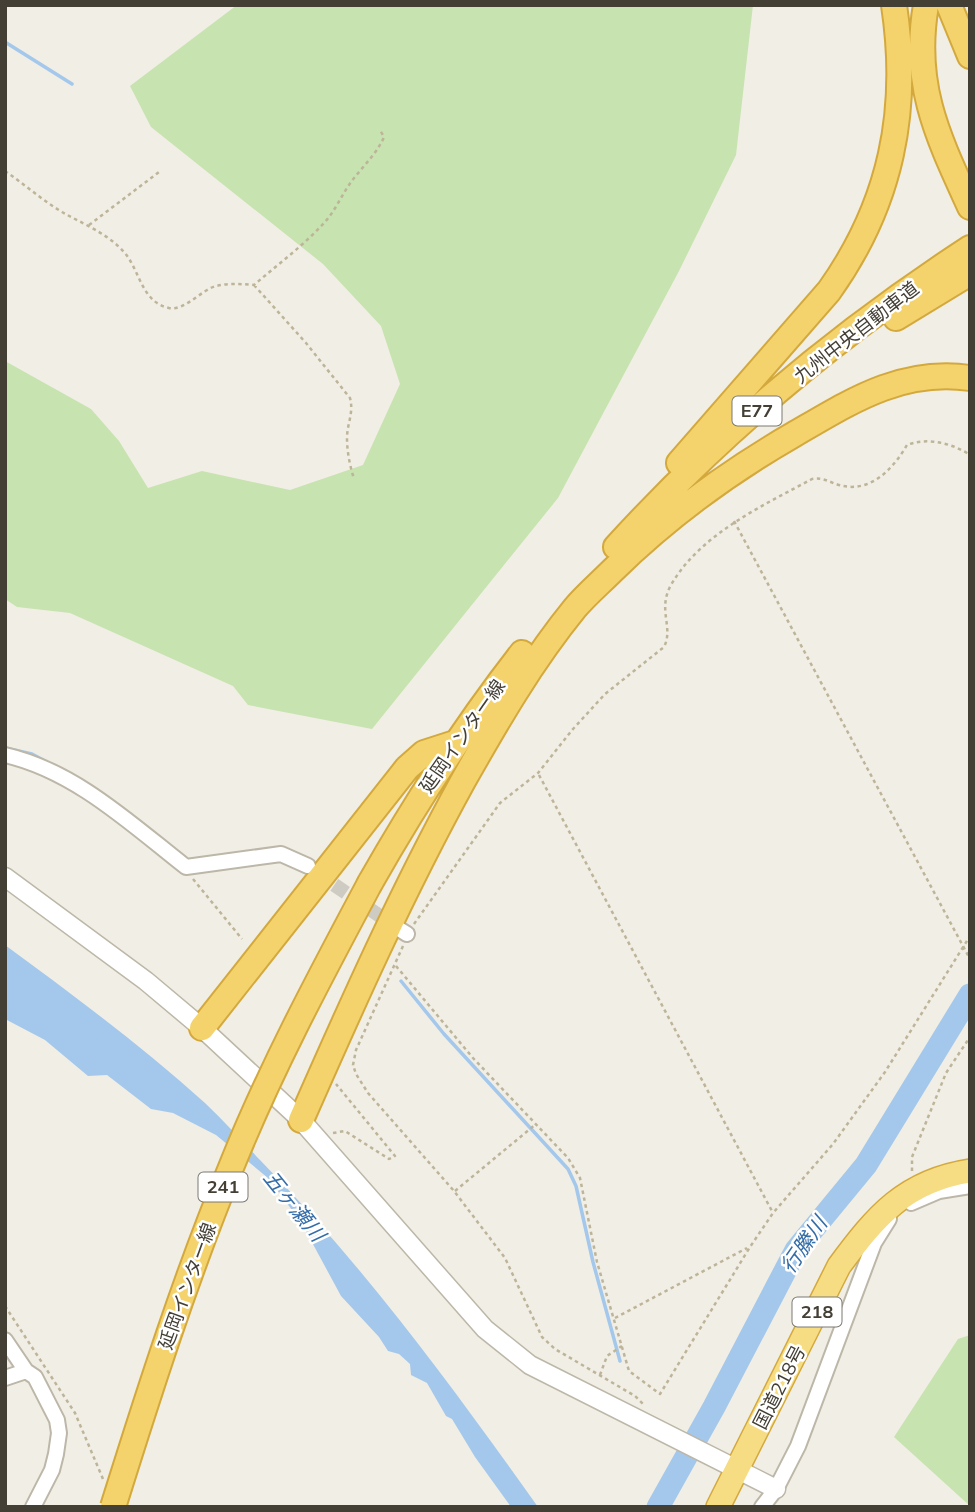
<svg xmlns="http://www.w3.org/2000/svg" width="975" height="1512" viewBox="0 0 975 1512" font-family="Mulish,'Noto Sans JP',sans-serif">
<style>
.green{fill:#c7e3af}
.water{fill:#a4c8eb}
.lines{fill:none;stroke-linecap:round;stroke-linejoin:round}
.stream{stroke:#a4c8eb;stroke-width:3.5}
.river{stroke:#a4c8eb;stroke-width:23}
.minor-tunnel{stroke:#cecbc2;stroke-width:14;stroke-dasharray:14 7;stroke-linecap:butt}
.minor-casing{stroke:#bcb7a8;stroke-width:18}
.tertiary-casing{stroke:#bcb7a8;stroke-width:21}
.trunk-casing{stroke:#d3a93d;stroke-width:26}
.motorway-casing{stroke:#d3a93d;stroke-width:28}
.path{stroke:#bdb49a;stroke-width:2.5;stroke-dasharray:3.5 3.5;stroke-linecap:butt}
.minor{stroke:#fff;stroke-width:14}
.tertiary{stroke:#fff;stroke-width:18}
.trunk{stroke:#f6dc82;stroke-width:23}
.motorway{stroke:#f5d36c;stroke-width:24}
.motorway-bridge-casing{stroke:#d3a93d;stroke-width:28;stroke-linecap:butt}
.motorway-bridge{stroke:#f5d36c;stroke-width:24}
.labels{text-anchor:middle;stroke-width:5;stroke-linejoin:round;paint-order:stroke}
.shield{fill:#fff;stroke:#7b7972;stroke-width:2}
.shield-label{font-size:18px;font-weight:bold;fill:#433f35}
.street-label{font-size:19px;fill:#433f35;stroke:#fff}
.water-label{font-size:21px;font-style:italic;fill:#356da8;stroke:#fff}
</style>
<rect width="100%" height="100%" fill="#f1eee5"/>
<path class="green" d="M237,5H753L736,155L679,271L558,498L372,729L248,705L233,686L70,613L17,607L5,599V361L91,409L119,441L148,488L202,471L290,490L363,465L400,384L381,326L323,264L151,127L130,86Z
M970,1335V1506L894,1437L958,1339Z"/>
<path class="water" d="M5,945C73,995 142,1046 205,1103C224,1121 242,1141 260,1160C364,1266 452,1386 538,1507H511L475,1457L452,1419L446,1416L427,1383L411,1375L410,1364L399,1354L388,1351L379,1337L341,1296L301,1222L268,1178L216,1135L173,1113L151,1109L107,1075L88,1076L45,1040L5,1019Z"/>
<g class="lines">
<path class="stream" d="M5,42L72,84
M5,748L32,754L67,773
M401,981L444,1034L568,1169L576,1186L593,1262L620,1361"/>
<path class="river" d="M658,1507L714,1407L796,1250L866,1165L970,995"/>
<path class="minor-tunnel" d="M317,873L396,927"/>
<g class="minor-casing">
<path id="minor" d="M5,755C75,771 131,824 186,867L281,854L308,866
M399,929L407,934
M911,1203L939,1191L970,1186
M5,1340L26,1371L35,1377L57,1420L59,1433L56,1454L52,1470L33,1507
M5,1378L26,1371
M762,1507L776,1489L798,1446L874,1243L889,1219"/>
</g>
<g class="tertiary-casing">
<path id="tertiary" d="M5,877L146,981L202,1028L301,1120L485,1329L530,1365L776,1489"/>
</g>
<g class="trunk-casing">
<path id="trunk" d="M718,1507L839,1266C876,1216 905,1181 970,1171"/>
</g>
<g class="motorway-casing">
<path id="motorway" d="M926,5C912,85 938,137 970,207
M949,5L970,56
M896,318L970,273
M679,463L829,291C891,204 910,111 894,5
M616,547C719,434 841,332 970,248
M370,883C416,802 465,726 522,653
M202,1028L407,768L424,753L455,743
M301,1120C352,1004 402,892 463,781C497,721 531,662 575,608C586,595 600,583 612,571C667,517 727,473 793,435C850,402 901,368 970,378"/>
</g>
<path class="path" d="M5,171C24,184 42,200 62,212C83,224 107,233 124,252C140,270 141,302 169,308C185,311 201,290 216,286C229,283 241,284 254,285C277,265 303,246 324,223C337,209 343,191 355,177C365,164 377,153 384,137L380,130
M89,225L159,172
M254,285L306,343L350,398C354,413 347,424 347,438C347,452 350,466 354,479
M734,521L970,959
M539,775L773,1213
M193,879L242,939
M414,924L500,803L538,773L573,729L605,694L664,647C674,627 657,610 671,585C700,534 764,505 812,479C823,477 829,482 839,485C870,494 893,469 907,445C927,437 952,443 970,455
M403,946L356,1050L353,1065L356,1074L368,1093L454,1191L505,1258L542,1337L555,1349L635,1396L645,1406
M396,966L473,1058L568,1158L580,1178L597,1262L629,1371L660,1394L750,1247L773,1213L833,1144L885,1072L970,936
M333,1133L345,1131L389,1159L395,1156L336,1084
M912,1171V1157L946,1073L970,1037
M455,1191L536,1124
M5,1306L75,1413L103,1479
M615,1318L747,1248
M600,1375L607,1356L622,1346"/>
<use href="#minor" class="minor"/>
<use href="#tertiary" class="tertiary"/>
<use href="#trunk" class="trunk"/>
<use href="#motorway" class="motorway"/>
<g class="motorway-bridge-casing">
<path id="motorway-bridge" d="M113,1507C149,1392 186,1276 232,1165C271,1068 321,975 370,883"/>
</g>
<use href="#motorway-bridge" class="motorway-bridge"/>
</g>
<g class="labels">
<g class="shield">
<rect x="732.5" y="396.5" width="49" height="29" rx="5"/>
<rect x="198.5" y="1172.5" width="49" height="29" rx="5"/>
<rect x="792.5" y="1297.5" width="49" height="29" rx="5"/>
</g>
<g class="shield-label">
<text x="757" y="417">E77</text>
<text x="223" y="1193">241</text>
<text x="817" y="1318">218</text>
</g>
<g class="street-label">
<text transform="translate(856 332) rotate(-38)" y="7">九州中央自動車道</text>
<text transform="translate(462 736) rotate(-55)" y="7">延岡インター線</text>
<text transform="translate(187 1286) rotate(-70)" y="7">延岡インター線</text>
<text transform="translate(779 1387) rotate(-63)" y="7">国道218号</text>
</g>
<g class="water-label">
<text transform="translate(294 1206) rotate(51)" y="7">五ヶ瀬川</text>
<text transform="translate(804 1245) rotate(-55)" y="7">行縢川</text>
</g>
</g>
<rect width="975" height="1512" fill="none" stroke="#433f35" stroke-width="14"/>
</svg>
